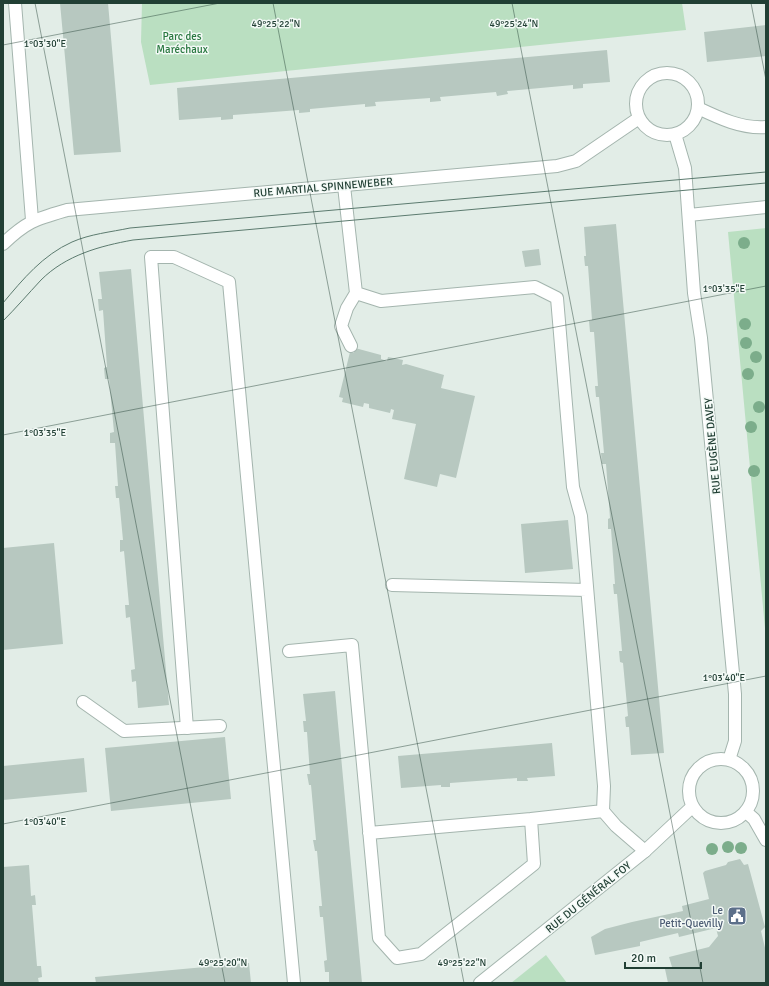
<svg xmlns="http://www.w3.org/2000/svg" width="769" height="986" viewBox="0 0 769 986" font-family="Signika,sans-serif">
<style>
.green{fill:#badfc1}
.building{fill:#b7c8c0}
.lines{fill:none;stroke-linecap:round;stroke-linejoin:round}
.service-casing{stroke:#a4b5ae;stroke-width:14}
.minor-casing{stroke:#a4b5ae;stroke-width:14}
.service{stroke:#fff;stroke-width:12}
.minor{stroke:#fff;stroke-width:12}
.tram{stroke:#5c7b6f;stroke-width:1}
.tree{fill:#7cad8b}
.ticks{fill:none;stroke:#213f34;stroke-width:1;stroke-opacity:0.45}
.labels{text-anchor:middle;stroke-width:3;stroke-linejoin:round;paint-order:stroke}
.park-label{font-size:11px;fill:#297840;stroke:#f3f9f6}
.street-label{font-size:11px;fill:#213f34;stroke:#f3f9f6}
.service-label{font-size:11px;fill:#4e5e75;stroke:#f3f9f6;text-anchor:end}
.ticks-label{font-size:10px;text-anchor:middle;fill:#213f34;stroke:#f3f9f6;stroke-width:3;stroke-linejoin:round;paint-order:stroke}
</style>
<rect width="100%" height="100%" fill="#e2ede7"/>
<path class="green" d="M142,3H682L686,30L150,85L141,42Z
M766,228V639L728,232Z
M546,955L567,983H511Z"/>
<path class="building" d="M60,3H108L121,152L74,155Z
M766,25V56L707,62L704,32Z
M607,50L610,82L583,84V88L573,89V85L507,91L508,94L497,96L496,92L440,97L441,101L430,102V98L375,102L376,106L365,107V104L310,109V112L299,113V110L233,115V119L221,120V117L179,120L177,88Z
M616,224L664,753L631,755L629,727H626L625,717L628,716L623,663L620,662L619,651H622L617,594H614L613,584H615L611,529H608V519L610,518L606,464H602L601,453H604L599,397H596L595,386H598L594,332H590L589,321L592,320L588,266H585L584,256H586L584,227Z
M539,249L541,265L525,267L522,251Z
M131,269L169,705L138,708L136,681L132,682L131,670L135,669L130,617L126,618L125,605H129L124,551L120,552V540H123L119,498H116L115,486H118L115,443H110V433L114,432L109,379H105L104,368L107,367L103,310L99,311L98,299H102L99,272Z
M355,348L381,355V359L387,361L388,357L403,360L402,365L406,364L444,375L441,388L475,396L456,478L440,474L437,487L404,479L416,424L392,419L394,410L391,409L390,413L369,408V404L364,403L363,407L342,402L343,398L339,397L350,352L354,353Z
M568,520L573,569L525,573L521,524Z
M54,543L63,644L3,650V548Z
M335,691L362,983H329V972H325L324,961L327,960L323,917H320L319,906H322L317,851H315L313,840H316L311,785H309L307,774H310L307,732H304L303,721H306L303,694Z
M225,737L231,799L111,811L105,748Z
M552,743L555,776L527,778L528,781H517V778L450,783V787H441V785L401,788L398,756Z
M84,758L87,792L3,800V766Z
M740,859L744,865L748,864L765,927L761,931L766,952V983H668L665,969L672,967L669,957L709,947L718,936L716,928L679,937L678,933L640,942V946L595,955L591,937L605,929L632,922L683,911L682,906L709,899L703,873L705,871L726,865L728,862Z
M29,865L31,896L35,895L36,905H32L37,966H41L42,977L38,978L39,983H3V867Z
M249,963L251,983H96L95,977Z"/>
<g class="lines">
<g class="service-casing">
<path id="service" d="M15,3L32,220
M344,186L356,293
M351,346L341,326L347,308L356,293L381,301L535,287L557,298L573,487L581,516L604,786L603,811L616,826L645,851
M392,585L587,590
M289,651L352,645L379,938L397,958L421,954L534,864L531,819L603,811
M83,702L124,731L220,726
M369,833L531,819"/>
</g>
<g class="minor-casing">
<path id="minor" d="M636 104a31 31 0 1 1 62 0a31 31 0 1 1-62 0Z
M698,108C719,118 742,129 766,127
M675,134L685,168L694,293L701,338L735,694V741L729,760
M689,215L766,207
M3,244C27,221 36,219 67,210L557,166L576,161L639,118
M187,728L151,257H174L229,282L294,983
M689 791a32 32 0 1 1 64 0a32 32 0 1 1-64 0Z
M746,812L754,819L766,840
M480,983L645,851L692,807"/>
</g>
<use href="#service" class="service"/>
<use href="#minor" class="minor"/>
<path class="tram" d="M3,303C23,279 43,255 72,242C90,234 111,232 130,228L766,172
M3,321C16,308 28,294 41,280C66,255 100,246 133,240L766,183"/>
</g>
<g class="tree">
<circle cx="744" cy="243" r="6"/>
<circle cx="745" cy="324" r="6"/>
<circle cx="746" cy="343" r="6"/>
<circle cx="756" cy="357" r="6"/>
<circle cx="748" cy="374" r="6"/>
<circle cx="759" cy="407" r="6"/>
<circle cx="751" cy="427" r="6"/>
<circle cx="754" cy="471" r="6"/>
<circle cx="728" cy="847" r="6"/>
<circle cx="741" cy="848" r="6"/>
<circle cx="712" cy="849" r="6"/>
</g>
<path class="ticks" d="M35,3L225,983M273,3L464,983M512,3L703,983M751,3L766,80M3,45L220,3M3,435L766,286M3,824L766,676"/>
<defs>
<g id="civic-square" transform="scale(1)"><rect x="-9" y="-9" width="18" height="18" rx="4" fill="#5c6f8a" stroke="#f3f9f6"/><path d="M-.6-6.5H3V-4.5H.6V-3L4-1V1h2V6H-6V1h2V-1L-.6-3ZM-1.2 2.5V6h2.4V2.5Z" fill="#fff"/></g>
</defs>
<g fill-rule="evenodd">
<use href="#civic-square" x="737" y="916"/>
</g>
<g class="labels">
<g class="park-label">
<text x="182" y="40">Parc des<tspan x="182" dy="13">Maréchaux</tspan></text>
</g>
<g class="street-label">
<text transform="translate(323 187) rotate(-5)" y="4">RUE MARTIAL SPINNEWEBER</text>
<text transform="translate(712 446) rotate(-95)" y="4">RUE EUGÈNE DAVEY</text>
<text transform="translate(588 897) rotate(-39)" y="4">RUE DU GÉNÉRAL FOY</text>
</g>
<g class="service-label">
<text x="723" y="914">Le<tspan x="723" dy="13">Petit-Quevilly</tspan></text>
</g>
</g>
<g class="ticks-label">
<text x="276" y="27">49°25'22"N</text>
<text x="514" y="27">49°25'24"N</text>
<text x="45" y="47">1°03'30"E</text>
<text x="724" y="292">1°03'35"E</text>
<text x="45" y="436">1°03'35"E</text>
<text x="724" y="681">1°03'40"E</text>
<text x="45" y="825">1°03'40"E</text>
<text x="223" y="966">49°25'20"N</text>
<text x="462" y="966">49°25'22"N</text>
</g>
<rect width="769" height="986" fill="none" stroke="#213f34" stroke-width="8"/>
<path d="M625 962v6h76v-6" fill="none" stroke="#213f34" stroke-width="2"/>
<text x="631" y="962" font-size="12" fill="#213f34" stroke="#f3f9f6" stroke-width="3" paint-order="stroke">20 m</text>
</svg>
